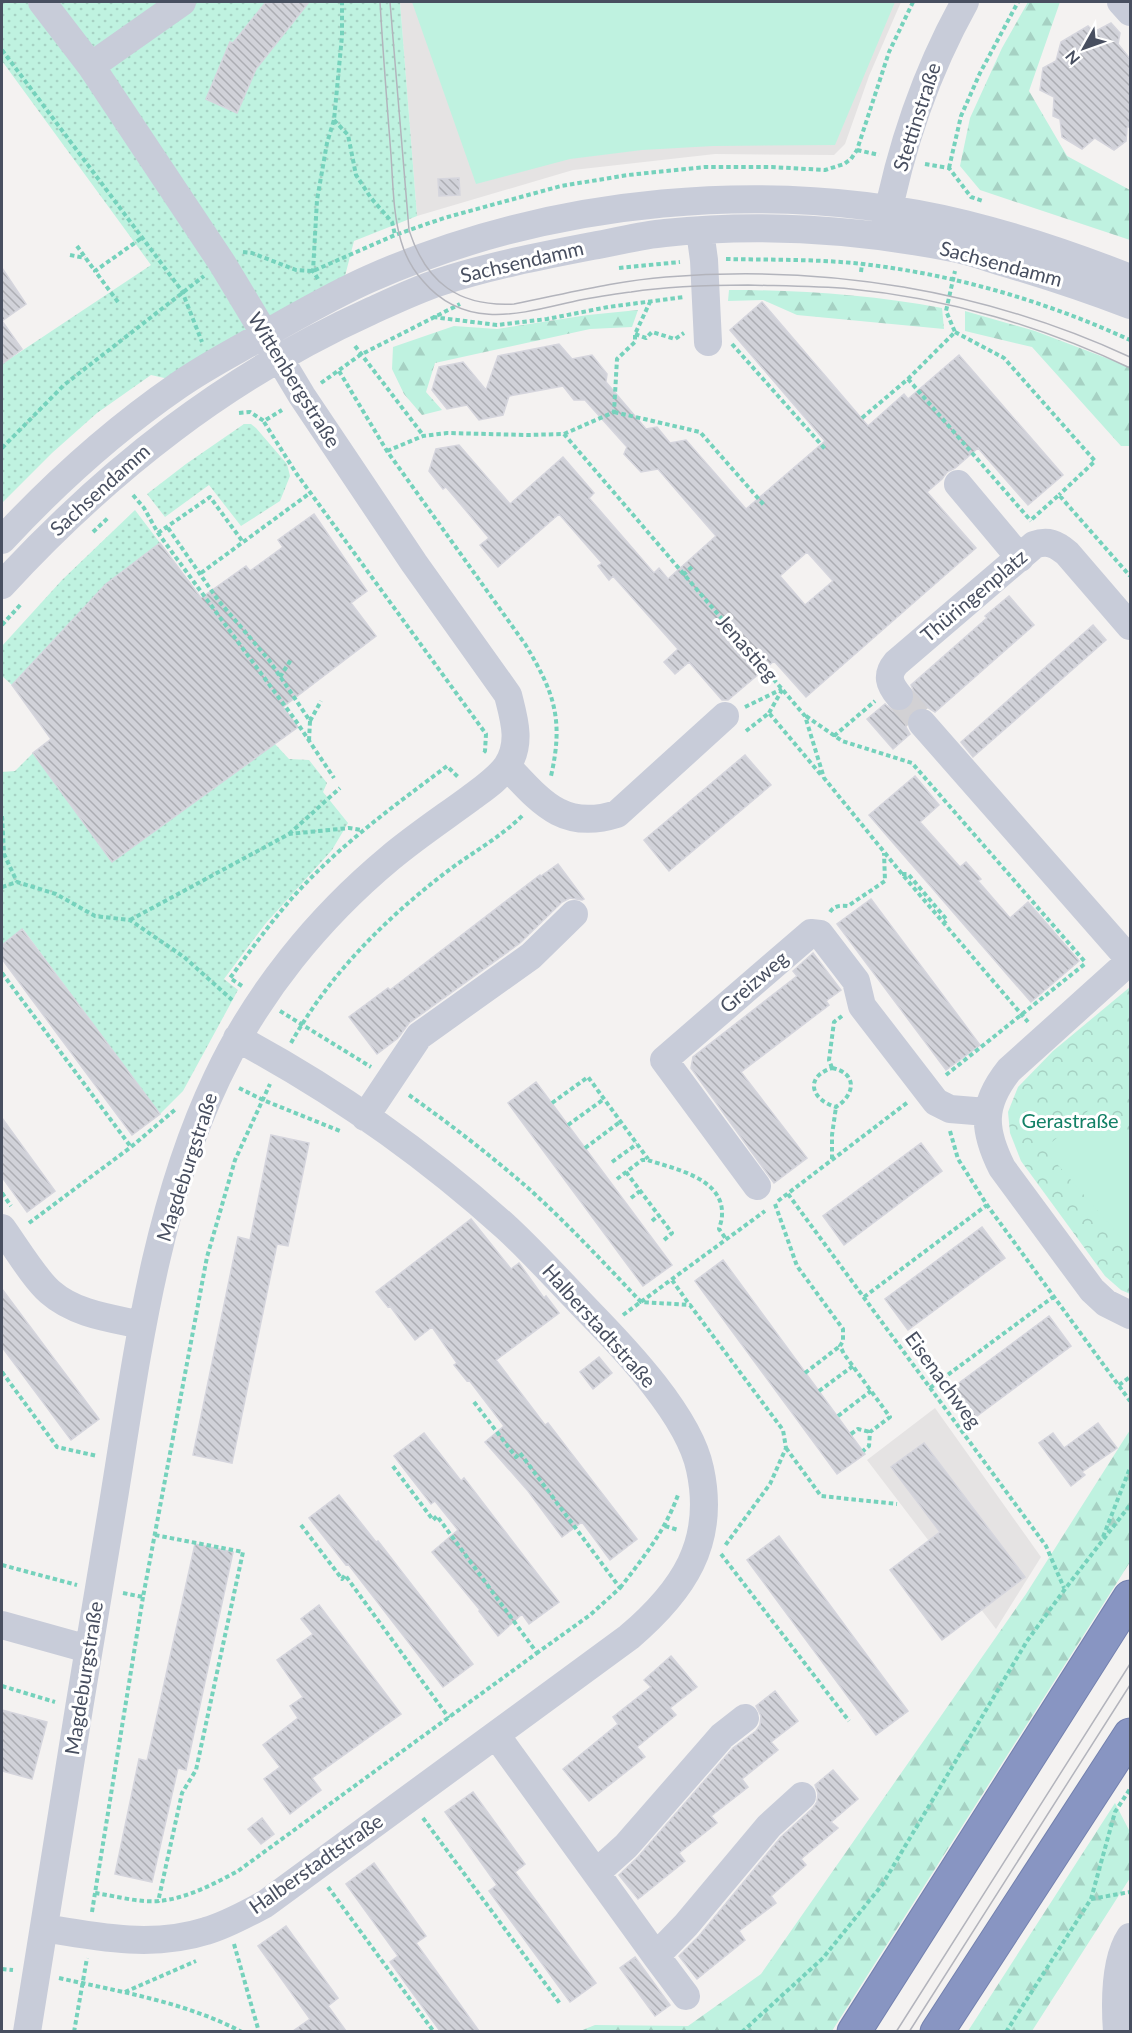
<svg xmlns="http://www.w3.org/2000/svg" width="1132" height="2033" viewBox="0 0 1132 2033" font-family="Lato,sans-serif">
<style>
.education{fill:#e5e3e3}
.grass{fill:url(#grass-dots)}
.forest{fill:url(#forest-firs)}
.park{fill:url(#park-crowns)}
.pitch{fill:#bff2e0}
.building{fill:url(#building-back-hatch);stroke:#d5d5dd;stroke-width:1.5;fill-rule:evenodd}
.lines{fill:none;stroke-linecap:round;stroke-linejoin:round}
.minor-tunnel{stroke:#d2d1d4;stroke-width:28;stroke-dasharray:28 14;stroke-linecap:butt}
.highway-casing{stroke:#7380ae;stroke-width:35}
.path{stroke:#75d2bc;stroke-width:4;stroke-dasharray:4.5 3;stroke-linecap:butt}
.minor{stroke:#c8ccd9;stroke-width:28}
.highway{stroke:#8895c2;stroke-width:33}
.tram{stroke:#b3b4bc;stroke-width:1.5}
.labels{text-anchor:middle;stroke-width:6;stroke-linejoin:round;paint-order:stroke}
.street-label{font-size:20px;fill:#484f60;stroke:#fff}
.park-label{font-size:20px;fill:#138166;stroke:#fff}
</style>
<defs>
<pattern id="grass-dots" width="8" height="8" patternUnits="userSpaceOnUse" patternTransform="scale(1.5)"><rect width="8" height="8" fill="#bff2e0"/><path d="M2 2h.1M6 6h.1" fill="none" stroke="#a6d1c3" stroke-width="1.8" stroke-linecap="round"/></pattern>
<pattern id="forest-firs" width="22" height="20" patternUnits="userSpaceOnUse" patternTransform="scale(1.5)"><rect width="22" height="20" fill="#bff2e0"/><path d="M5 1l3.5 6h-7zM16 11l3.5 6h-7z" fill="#a6d1c3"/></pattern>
<pattern id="park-crowns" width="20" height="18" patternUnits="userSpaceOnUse" patternTransform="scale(1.5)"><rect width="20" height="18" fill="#bff2e0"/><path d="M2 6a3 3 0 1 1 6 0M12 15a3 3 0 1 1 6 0" fill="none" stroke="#a6d1c3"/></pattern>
<pattern id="building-back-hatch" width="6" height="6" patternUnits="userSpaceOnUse" patternTransform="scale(1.5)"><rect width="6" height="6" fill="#d1d2d9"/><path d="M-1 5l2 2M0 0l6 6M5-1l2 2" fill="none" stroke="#acadb3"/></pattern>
</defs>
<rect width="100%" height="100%" fill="#f4f2f1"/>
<path class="education" d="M400,2H901L869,76L845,144L834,155L715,154L573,170L417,216Z
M935,1408L1041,1557L996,1629L867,1460Z"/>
<path class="grass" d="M2,2H400L417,216L354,241L345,276L169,379L151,375L97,413L52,453L2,503V364L151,265L2,61Z
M244,424H251L256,428L287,464L290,476L280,501L241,526L209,485L165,517L147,494L186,464Z
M135,510L160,543L106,584L12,685L2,676V646L62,580Z
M275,744L289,759L309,760L327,783L323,792L348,823L332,850L266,923L224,979L238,990L183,1091L160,1114L23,929L2,945V772L15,771L33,753L112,862Z"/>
<path class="forest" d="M1028,2H1060L1029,91L1067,156L1130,190V240L980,190L960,166L970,118L1002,48Z
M729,290C801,290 871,295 942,308L944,329L797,315L763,300L728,301Z
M638,310L632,327L590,329L435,363L426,392L442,410L422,415L404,394L392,369L393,347L454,326L497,329L588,315Z
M965,311L1035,331L1130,367V446H1121L1032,347L965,331Z
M1130,1430V1562L832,2031H580L595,2025L688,2026L761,1974L1026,1594Z
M1115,1803L1130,1832V1878L1032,2031H968Z"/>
<path class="park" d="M1130,987V1294L1121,1290L1105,1276L1021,1161L1010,1133L1008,1112L1018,1087L1053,1051Z"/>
<path class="pitch" d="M412,2H895L835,145L713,146L642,150L570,159L476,184Z
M1097,1103L1130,1142V1248L1044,1149Z"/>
<path class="building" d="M266,2H309L256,69L237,113L206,99L230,42L233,43Z
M1111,23L1120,33L1118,44L1131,60V125L1127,128L1126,141L1114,150L1095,138L1082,149L1062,137L1060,119L1053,116L1054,97L1040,90L1043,68L1056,61L1061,42L1088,26L1094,32Z
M459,178L460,195L439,196L438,179Z
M2,268L26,304L2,321L22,349L2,364Z
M762,302L868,426L904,394L908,399L959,355L1063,475L1028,505L978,448L955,468L947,472L942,479L927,492L976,548L806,697L774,661L728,700H722L689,662L675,674L664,662L678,649L613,576L609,580L598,566L602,563L559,514L498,567L480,545L489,538L446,487L443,489L429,471L436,449L459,445L510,504L563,457L594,493L589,498L654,573L659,568L668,579L716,536L658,469L641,472L624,454L627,447L585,400H574L563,386L509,396L503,415L479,420L467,405L447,409L432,390L439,367L463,362L486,390L498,356L559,344L572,359L592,355L607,374L606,382L646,429L657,427L670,443L686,440L746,509L825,441L730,330ZM807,552L833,581L805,605L780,576Z
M314,514L367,591L351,603L376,636L283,707L298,727L112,862L33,753L51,739L12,685L106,584L160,543L201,598L246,566L250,571L283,547L278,540Z
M1009,596L1034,625L935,712L927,707H918L912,710L906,718V727L910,734L893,749L867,719L885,704L893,711L902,712L910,709L914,703L915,694L911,685L987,618L985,616Z
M1093,625L1106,640L973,757L961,742Z
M745,755L771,785L669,871L644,840Z
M915,776L939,805L920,822L960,867L966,862L981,879L978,881L1010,918L1028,902L1079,961L1031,1002L869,815Z
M558,864L584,899L582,900L570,898L562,902L520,943L409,1023L398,1038L377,1054L349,1017L388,988L390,990L540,875L541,876Z
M871,899L980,1045L946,1070L837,924Z
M22,929L160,1114L132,1135L2,959V945Z
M813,953L841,990L826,1001L829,1005L741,1072L807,1158L774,1183L691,1068L693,1057L797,976L793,971Z
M536,1082L672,1265L643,1286L508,1103Z
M2,1118L55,1191L27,1212L2,1177Z
M271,1135L309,1143L288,1246L277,1244L232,1463L193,1455L238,1237L250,1240Z
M921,1143L942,1171L844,1245L823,1216Z
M471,1219L511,1269L519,1263L544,1298L546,1296L559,1313L496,1360L545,1425L548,1423L637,1539L610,1560L582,1522L562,1537L528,1491L485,1442L504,1426L469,1380L467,1381L454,1365L457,1363L432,1327L415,1340L390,1306L388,1307L376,1292Z
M982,1227L1005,1258L908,1330L885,1299Z
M723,1260L865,1454L837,1474L695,1281Z
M2,1289L99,1419L71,1440L2,1347Z
M1049,1316L1071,1346L973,1419L951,1389Z
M599,1357L612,1373L593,1389L580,1372Z
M1098,1423L1117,1448L1082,1472L1085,1475L1071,1486L1039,1443L1053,1433L1064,1448Z
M424,1433L461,1481L464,1478L559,1602L529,1624L522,1614L498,1636L479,1611L480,1610L432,1552L458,1530L435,1501L431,1504L394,1456Z
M924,1443L1025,1577L942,1640L890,1570L940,1532L891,1467Z
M339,1495L376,1542L378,1541L473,1664L443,1687L348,1564L346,1565L309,1518Z
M779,1536L908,1711L876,1735L747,1560Z
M195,1544L233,1552L186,1770L178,1768L152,1882L115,1874L139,1759L147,1761Z
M319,1605L401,1714L312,1778L321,1790L290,1814L264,1779L280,1767L263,1745L298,1718L290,1706L303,1697L277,1660L313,1634L301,1619Z
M671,1656L697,1687L670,1708L676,1715L637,1747L645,1757L589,1801L563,1769L618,1724L613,1717L651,1687L644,1680Z
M775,1691L798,1721L771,1742L778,1750L742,1779L748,1787L711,1816L717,1823L679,1853L685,1861L638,1899L619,1875L638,1857L733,1748L756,1731L760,1725L761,1716L756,1706Z
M2,1710L47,1722L32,1779L2,1771Z
M833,1770L858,1799L831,1822L838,1828L801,1859L806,1865L771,1896L776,1903L739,1931L745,1940L697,1979L679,1956L699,1936L781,1837L813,1808L817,1802L818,1793L815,1785Z
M473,1792L525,1864L515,1872L596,1983L570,2002L489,1891L497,1885L445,1812Z
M262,1818L274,1834L261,1844L248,1829Z
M374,1863L426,1936L416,1943L479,2031H440L390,1962L398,1956L346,1884Z
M286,1926L338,1998L328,2006L346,2031H293L310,2019L258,1946Z
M635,1957L670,2005L655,2016L620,1968Z"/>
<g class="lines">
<path class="minor-tunnel" d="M899,696L922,723"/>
<g class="highway-casing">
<path id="highway" d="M854,2032L1130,1597
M937,2032L1130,1735"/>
</g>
<path class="path" d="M2,50L182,291L202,342
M334,120L348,135L356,175L371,198L392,222L395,235
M857,150L879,155
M925,164L949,168L971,197L983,201
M949,168L961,116L980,73L1018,2
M77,246L95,271
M243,252L252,253L296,270L313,271L395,235L444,218L561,186L628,175L705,167H772L825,170L844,164L851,159L857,150L889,52L913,2
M70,255L85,258
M726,259C772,260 818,259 863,264C956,275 1045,301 1130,340
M619,268L680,262
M861,272L862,264
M318,279L313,271L317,200L327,143L334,120L342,36V2
M118,302L95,271L143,237
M433,317L497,325L547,319L608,307L684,297
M955,332L1004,358L1095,461L1059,495
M635,334L646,338L652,332L675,339L684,333
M732,344L826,450
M355,346L423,435
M339,371L387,451L525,644C554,692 564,719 551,776
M908,379L1031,521
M321,383L360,355L460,304
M614,412L700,432L764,505
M239,413L250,412L264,421L282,410
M862,418L908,379L955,332L946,311L955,271
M264,422L296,473L486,734L485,751L482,754
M564,434L614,412L617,359L635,342V334L650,302
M2,448L64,385L204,276
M387,451L423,436L447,433L527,435L564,434L805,716L824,778L902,874L1028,1022
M133,495L144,508L158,533L296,721L334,778
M1032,519L1059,495L1130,576
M168,528L218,600L269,660L310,721L309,741
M93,532L109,517
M158,533L210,497L243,542
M201,573L310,493
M683,575L692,567
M2,625L22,603
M280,677L292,658
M745,707L782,689
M769,713L782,690
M806,716L842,741L912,763L1086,963
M310,721L321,701
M746,731L769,713L821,775
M834,736L875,701
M2,816L4,854L17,882
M289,834L340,788
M902,874H908L947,920L944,923
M2,887L17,882L56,894L95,916L130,920L184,957L232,1000
M830,912C834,906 840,905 848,906L885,881L884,853
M130,920L289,834L349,828L362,830
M2,973L131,1147
M242,986L230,978C254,946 277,913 305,884C348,839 398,803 447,766L458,777
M280,1011L371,1067
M291,1043C329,975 384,920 445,873C471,853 500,838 523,815
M832,1068C857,1073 856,1094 836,1107C811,1100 804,1077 832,1068Z
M832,1068L829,1060L834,1022L842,1016
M946,1075L1086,963
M239,1088L263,1100L340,1131
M409,1095C450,1124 490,1155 528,1188C568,1224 604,1263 641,1302L690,1305L783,1430L786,1448L770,1484L724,1547
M552,1103L588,1077L648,1159
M568,1125L604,1099
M950,1131L958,1159L987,1205L1130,1401
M585,1148L620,1122
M832,1159V1135L836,1107
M612,1162L637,1144
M626,1172L672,1233L662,1242
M617,1179L642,1160H648C674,1169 724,1178 722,1215C722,1220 720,1225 719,1229L726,1239
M2,1193L11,1206
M788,1194L1046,1546L1064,1588
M631,1198L640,1191
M778,1201L908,1102
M775,1204L797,1266L843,1329V1341L840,1346L844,1354L890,1417L870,1432L869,1446L863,1451
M652,1221L659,1215
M29,1223L131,1147L177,1108
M672,1280L689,1304
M864,1297L987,1205
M623,1315L765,1211
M2,1372L57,1447L97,1456
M805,1373L840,1346
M1119,1385L1130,1377
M930,1388L1053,1297
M819,1391L853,1366
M474,1402L516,1457L520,1453L620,1588L590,1615L537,1653
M838,1416L871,1391
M851,1434L858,1429L870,1432
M786,1448L821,1496L897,1504
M301,1525L342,1579L345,1575L449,1718
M665,1526L678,1530
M155,1535L243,1552L196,1770L182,1793L158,1902
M1103,1537L1130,1468
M721,1554L849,1721
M2,1565L77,1585
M620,1588C643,1558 665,1531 678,1495
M123,1593L143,1597L207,1257L235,1160L270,1084
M143,1597L95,1893C116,1896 139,1903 160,1901C187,1898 214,1884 238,1871L537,1653L437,1516L433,1520L392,1465
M2,1686L55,1702
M423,1818L561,2005
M328,1887L434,2032
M1091,1899L1130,1892
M92,1912L95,1893
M234,1944L259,2032
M2,1969L13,1970
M59,1978C121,1992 185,2002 242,2032
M125,1992L196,1961
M74,2032L87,1958
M742,2032L823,1958L882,1885L1027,1641L1065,1589L1130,1505
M1006,2032L1091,1899L1115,1812L1130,1789"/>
<path class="minor" d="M1121,2L1130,12
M91,66L182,2
M885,228C900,148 926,72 965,2
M700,231L704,260L708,342
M958,484L1020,558
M2,540C54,484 115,429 179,385C206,366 236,351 265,334C299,315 333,295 369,279C551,198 771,177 965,224C1021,238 1077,257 1130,278
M2,585C108,470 227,376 371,311C393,301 416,290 440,282C489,266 540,256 592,246C616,242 641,235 665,233C762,223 863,230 958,249C976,253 994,260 1012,265C1052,277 1091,290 1130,305
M899,696C889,684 886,675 896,663L1034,545C1048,540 1056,544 1067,553L1130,626
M922,723L1130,960
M507,766C541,802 563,831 617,814L725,716
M1130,961L1009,1070C981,1105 983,1130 1002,1168L1092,1290L1106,1303L1130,1315
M365,1117L419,1036L531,956L574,914
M757,1186L664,1060L811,933L820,934L856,981L862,1006L936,1102L950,1109L987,1112
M2,1228C15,1246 34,1278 50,1292C75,1314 110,1318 142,1325
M2,1625L88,1649
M496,1735L596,1873L626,1846L722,1736L745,1718
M596,1873L656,1956L686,1925L769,1826L802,1796
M44,1928C97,1937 153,1948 206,1931C227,1925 246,1914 265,1904L629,1637C683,1591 716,1543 700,1469C689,1416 626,1350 589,1312C562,1284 535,1254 507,1228C425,1154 334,1090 237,1038
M656,1956L686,1996
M27,2032C54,1857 83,1684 112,1510C136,1364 153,1213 217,1078C257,993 318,918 390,858C415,837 442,819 468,800C481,790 497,780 507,766C522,743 514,719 508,695L414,563L302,396L222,263L91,66L42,2
M1117,2032C1115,2004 1115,1960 1130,1937"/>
<use href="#highway" class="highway"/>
<path class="tram" d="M380,2C383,53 387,104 391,155C393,183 393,214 401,241C405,255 413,270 423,281C467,333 525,312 580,300C597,297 614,294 631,292C670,286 709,285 748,285C783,286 817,286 851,289C947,298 1044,327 1130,368
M390,2L409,230C426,283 459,307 514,304C565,294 615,281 666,277C825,264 985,290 1130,357
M896,2032L1130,1664
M909,2032L1130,1685"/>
</g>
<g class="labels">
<g class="street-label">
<text transform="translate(917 117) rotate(-72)" y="7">Stettinstraße</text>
<text transform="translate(522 262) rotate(-13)" y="7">Sachsendamm</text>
<text transform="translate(1001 264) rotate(15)" y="7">Sachsendamm</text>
<text transform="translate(294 380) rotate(58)" y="7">Wittenbergstraße</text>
<text transform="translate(100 490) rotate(-42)" y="7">Sachsendamm</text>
<text transform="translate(974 596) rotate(-40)" y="7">Thüringenplatz</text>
<text transform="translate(747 648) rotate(49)" y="7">Jenastieg</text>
<text transform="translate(754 982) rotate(-41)" y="7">Greizweg</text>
<text transform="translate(187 1167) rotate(-72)" y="7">Magdeburgstraße</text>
<text transform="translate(599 1326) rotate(48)" y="7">Halberstadtstraße</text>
<text transform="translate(943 1380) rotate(54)" y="7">Eisenachweg</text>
<text transform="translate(84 1678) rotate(-81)" y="7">Magdeburgstraße</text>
<text transform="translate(316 1864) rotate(-35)" y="7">Halberstadtstraße</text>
</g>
<g class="park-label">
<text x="1070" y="1128">Gerastraße</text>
</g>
</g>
<rect width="1132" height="2033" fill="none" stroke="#484f60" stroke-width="6"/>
<g transform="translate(1084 48) rotate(230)" stroke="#ffffff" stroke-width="4.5" paint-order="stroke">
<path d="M0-4.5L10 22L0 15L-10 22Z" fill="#484f60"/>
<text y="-9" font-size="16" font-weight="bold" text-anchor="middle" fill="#484f60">N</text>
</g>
</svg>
